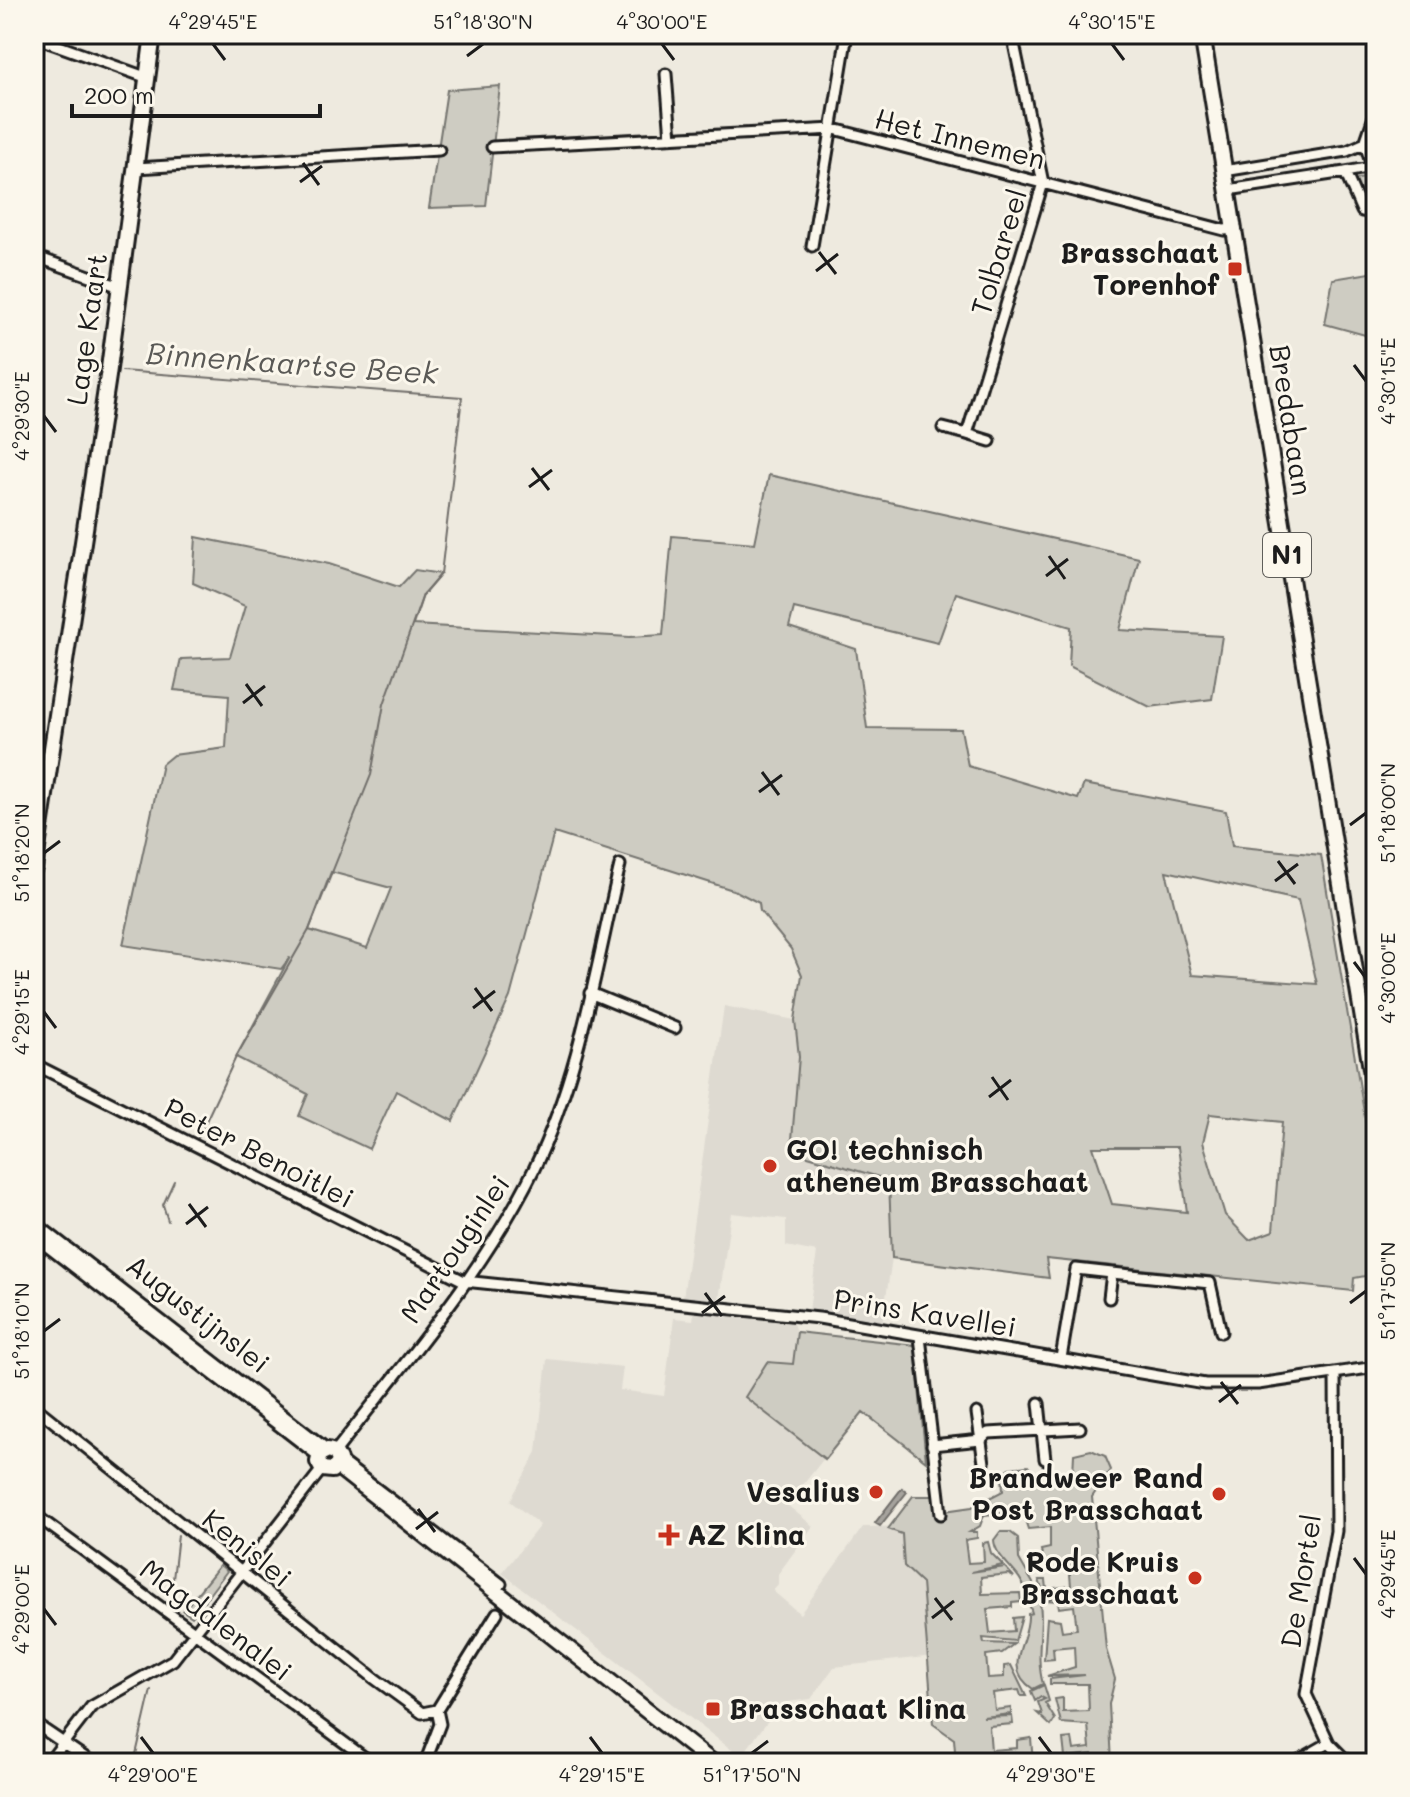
<svg xmlns="http://www.w3.org/2000/svg" width="1410" height="1797" viewBox="0 0 1410 1797" font-family="Mali,sans-serif">
<style>
.built{fill:#dedad1}
.green{fill:#ceccc2;stroke:#75746f;stroke-width:2;fill-rule:evenodd}
.water{fill:#a6a39d;stroke:#6f6d69;stroke-width:2}
.lines{fill:none;stroke-linecap:round;stroke-linejoin:round}
.stream{stroke:#6f6d69;stroke-width:2}
.street-casing{stroke:#1c1c1c;stroke-width:15}
.secondary-casing{stroke:#1c1c1c;stroke-width:20}
.primary-casing{stroke:#1c1c1c;stroke-width:20}
.street{stroke:#fbf7ec;stroke-width:9}
.secondary{stroke:#fbf7ec;stroke-width:14}
.primary{stroke:#fbf7ec;stroke-width:14}
.ticks{fill:none;stroke:#1c1c1c;stroke-width:3}
.poi-dot{fill:#c8321e;stroke:#fbf7ec;stroke-width:3}
.labels{text-anchor:middle;stroke-width:6;stroke-linejoin:round;paint-order:stroke}
.shield{fill:#fbf7ec;stroke:#5f5e5a;stroke-width:2}
.shield-label{font-size:26px;font-weight:bold;fill:#1c1c1c}
.street-label{font-size:28px;fill:#1c1c1c;stroke:#fbf7ec}
.poi-label{font-size:28px;font-weight:bold;fill:#1c1c1c;stroke:#fbf7ec;text-anchor:end}
.water-label{font-size:30px;font-style:italic;fill:#5a5956;stroke:#fbf7ec}
.neatline{fill:none;stroke:#1c1c1c;stroke-width:3}
.ticks-label{font-size:20px;text-anchor:middle;fill:#1c1c1c}
</style>
<rect width="100%" height="100%" fill="#eeeadf"/>
<filter id="ink" filterUnits="userSpaceOnUse"><feTurbulence type="fractalNoise" baseFrequency=".0125" numOctaves="2"/><feDisplacementMap in="SourceGraphic" scale="16" xChannelSelector="R" yChannelSelector="G"/><feConvolveMatrix kernelMatrix="1 2 1 2 8 2 1 2 1" color-interpolation-filters="sRGB"/></filter>
<g filter="url(#ink)">
<path class="built" d="M724,1006L795,1020L799,1057L791,1151L889,1180L892,1258L882,1324L809,1311L817,1252L786,1246V1219L731,1213L719,1300L683,1298Z
M694,1313L793,1323L796,1332L914,1345L787,1505L813,1526L778,1574V1584L773,1591L800,1614L863,1527L918,1526L934,1656L834,1667L811,1699L781,1703L741,1757L502,1573L540,1525L510,1501L537,1452L547,1359L623,1367L620,1390L664,1396L674,1318L693,1320Z"/>
<path class="green" d="M500,86L486,206L429,208L447,90Z
M1368,178L1374,198L1365,204L1355,183L1357,179Z
M1376,272V338L1325,324L1333,279Z
M769,475L1139,558L1120,630L1222,636L1212,699L1150,707L1069,666L1071,627L956,593L938,643L794,608L789,627L856,649L867,728L961,729L968,766L1078,799L1084,784L1226,811L1232,846L1321,855L1376,1184V1274L1354,1278L1353,1291L1046,1259L1049,1278L892,1258L889,1180L791,1151L799,1057L795,1020L802,975L791,949L760,911L759,903L736,891L554,833L510,997L453,1121L396,1091L369,1149L299,1116L308,1094L236,1057L290,957L281,969L123,945L162,764L173,755L226,748L229,695L174,690L181,659L230,657L245,606L193,583L196,537L329,564L399,587L415,570L441,574L423,595L413,625L630,637L663,635L672,536L755,543ZM1166,871L1298,900L1317,984L1192,975ZM331,872L391,888L367,948L309,930ZM1210,1114L1282,1122L1273,1231L1249,1240L1225,1215L1203,1142ZM1093,1147H1178L1187,1212L1112,1204Z
M797,1332L915,1345L926,1461L863,1412L825,1459L745,1397L767,1362L793,1364Z
M1091,1450L1105,1456L1111,1470L1092,1497L1106,1649L1115,1679L1109,1704L1112,1763H1065L1093,1754L1065,1757L1063,1739L1072,1738L1074,1750L1090,1748L1088,1725L1061,1723L1055,1699L1063,1698V1712L1089,1711L1088,1684H1050V1679L1085,1675L1047,1676L1075,1667L1074,1646L1053,1648L1054,1659L1044,1660L1047,1618L1060,1620L1062,1631L1077,1629L1074,1606L1059,1608L1058,1601L1045,1600L1076,1591L1045,1597L1039,1580H1046L1047,1589L1071,1586L1069,1562L1044,1564L1041,1550L1050,1548V1527L1028,1529L1022,1511L984,1515L980,1526L970,1532H977V1538L965,1540L968,1563L984,1562L983,1543L988,1542L991,1553L1003,1565L971,1572L1005,1567L1014,1577L1008,1574L981,1577L982,1594L1020,1593L1021,1602L1012,1603V1607L987,1609L990,1633L1014,1631L1013,1618L1022,1617L1015,1641L983,1638L984,1643L1014,1644L1002,1653L986,1655L988,1678L1004,1677V1666L1011,1665L1026,1696H1021L1019,1690L993,1693L995,1710L1011,1708V1714L983,1717L1012,1716L1013,1724L989,1726L991,1750L1017,1748V1740L1031,1738L1033,1763H956L954,1739L933,1724L922,1583L904,1566L902,1534L888,1529L913,1496H935L937,1512L972,1507L1003,1491L1002,1474L1010,1468L1028,1466L1039,1481L1052,1477L1053,1482L1064,1481V1475L1073,1474L1074,1454Z
M1000,1532H1010L1018,1538L1019,1559L1037,1590L1026,1592C1021,1571 995,1559 994,1540Z
M220,1565L227,1571L192,1617L183,1611Z
M1038,1592C1046,1622 1034,1653 1043,1684L1033,1689C1000,1666 1030,1642 1028,1614L1032,1613L1026,1594Z
M1044,1685L1049,1701L1045,1703L1055,1719L1051,1726L1037,1713L1042,1714L1038,1702L1045,1699L1041,1697L1035,1701L1031,1691Z"/>
<path class="water" d="M902,1488L907,1492L880,1526L875,1523Z"/>
<g class="lines">
<path class="stream" d="M122,371L462,397L441,574L423,595L384,704L371,775L309,930L236,1057L198,1138
M168,1221L163,1205L174,1181
M171,1597L178,1535
M134,1763L151,1690"/>
<g class="street-casing">
<path id="street" d="M34,37L148,78
M666,74L671,138
M1365,143L1376,111
M492,147L834,129L1224,230L1233,229
M136,168L439,150
M1224,171L1347,151L1365,143L1376,180
M1345,172L1372,167
M1228,190L1345,172L1362,211L1376,213
M812,246L847,34
M34,256L120,287
M943,428L967,434L1043,183L1012,34
M967,434L990,441
M590,993L675,1028
M34,1064L464,1281L819,1318L1205,1384H1258L1376,1367
M34,1222L328,1450
M34,1257L46,1242
M1112,1273L1210,1283L1221,1332
M920,1337L941,1514
M1061,1358L1076,1269L1112,1273L1109,1298
M1335,1373L1336,1531L1306,1694L1329,1743L1349,1763
M1039,1403L1045,1459
M34,1406L374,1678L422,1713L437,1710
M977,1413L984,1463
M932,1445L981,1440L988,1433L1080,1428
M335,1452C405,1362 484,1271 534,1169C580,1074 596,966 620,865
M339,1460L492,1577L501,1584L496,1591
M34,1514L372,1763
M34,1723L93,1763
M48,1763L91,1707L173,1660L322,1469
M425,1763L440,1724L437,1710L497,1613
M1294,1763L1329,1743"/>
</g>
<g class="secondary-casing">
<path id="secondary" d="M34,868L108,376L153,34
M34,1233L320,1454
M320,1454L318,1462L322,1469L332,1470L337,1466
M320,1454L328,1450L335,1452L339,1460L337,1466
M337,1466L713,1763"/>
</g>
<g class="primary-casing">
<path id="primary" d="M1202,34L1376,1099"/>
</g>
<use href="#street" class="street"/>
<use href="#secondary" class="secondary"/>
<use href="#primary" class="primary"/>
</g>
</g>
<path class="ticks" d="M213,44L225,60M662,44L674,60M1112,44L1124,60M467,56L483,44M303,163L319,185M300,182L322,166M819,252L836,274M816,271L838,254M1354,365L1366,381M44,416L56,432M532,468L549,490M529,487L552,470M1049,556L1065,579M1046,576L1068,559M246,684L262,706M243,703L265,686M762,772L779,795M759,792L782,775M1350,825L1366,813M44,853L60,841M1278,861L1295,884M1275,881L1298,864M1354,962L1366,978M475,988L492,1011M473,1008L495,991M44,1012L56,1028M992,1077L1008,1100M989,1097L1011,1080M189,1204L206,1227M186,1224L208,1207M705,1293L722,1316M1350,1303L1366,1291M702,1313L725,1296M44,1331L60,1319M1221,1382L1238,1404M1219,1402L1241,1385M418,1509L435,1532M416,1529L438,1512M1354,1558L1366,1574M935,1598L952,1620M44,1609L56,1625M932,1618L954,1601M141,1737L153,1753M590,1737L602,1753M1039,1737L1051,1753M752,1753L768,1741"/>
<g class="poi-dot">
<rect x="1227" y="261" width="16" height="16" rx="4"/>
<circle cx="770" cy="1166" r="8"/>
<circle cx="876" cy="1492" r="8"/>
<circle cx="1219" cy="1494" r="8"/>
<path d="M665 1523h8v8h8v8h-8v8h-8v-8h-8v-8h8z"/>
<circle cx="1195" cy="1578" r="8"/>
<rect x="705" y="1701" width="16" height="16" rx="4"/>
</g>
<g class="labels">
<rect class="shield" x="1263" y="533" width="48" height="44" rx="6"/>
<g class="shield-label">
<text x="1287" y="564">N1</text>
</g>
<g class="street-label">
<text transform="translate(960 139) rotate(14)" y="10">Het Innemen</text>
<text transform="translate(999 252) rotate(-73)" y="10">Tolbareel</text>
<text transform="translate(87 329) rotate(-82)" y="10">Lage Kaart</text>
<text transform="translate(1291 420) rotate(81)" y="10">Bredabaan</text>
<text transform="translate(259 1153) rotate(27)" y="10">Peter Benoitlei</text>
<text transform="translate(455 1249) rotate(-56)" y="10">Martouginlei</text>
<text transform="translate(925 1313) rotate(9)" y="10">Prins Kavellei</text>
<text transform="translate(198 1314) rotate(38)" y="10">Augustijnslei</text>
<text transform="translate(247 1548) rotate(39)" y="10">Kenislei</text>
<text transform="translate(1301 1581) rotate(-81)" y="10">De Mortel</text>
<text transform="translate(216 1620) rotate(37)" y="10">Magdalenalei</text>
</g>
<g class="poi-label">
<text x="1219" y="263">Brasschaat<tspan x="1219" dy="32">Torenhof</tspan></text>
<text x="786" y="1160" text-anchor="start">GO! technisch<tspan x="786" dy="32">atheneum Brasschaat</tspan></text>
<text x="1203" y="1488">Brandweer Rand<tspan x="1203" dy="32">Post Brasschaat</tspan></text>
<text x="860" y="1502">Vesalius</text>
<text x="687" y="1545" text-anchor="start">AZ Klina</text>
<text x="1179" y="1572">Rode Kruis<tspan x="1179" dy="32">Brasschaat</tspan></text>
<text x="729" y="1719" text-anchor="start">Brasschaat Klina</text>
</g>
<g class="water-label">
<text transform="translate(292 364) rotate(4)" y="10">Binnenkaartse Beek</text>
</g>
</g>
<rect width="1410" height="1797" fill="none" stroke="#fbf7ec" stroke-width="88"/>
<path d="M72 104v12h248v-12" fill="none" stroke="#1c1c1c" stroke-width="4"/>
<text x="84" y="104" font-size="24" fill="#1c1c1c" stroke="#fbf7ec" stroke-width="6" paint-order="stroke">200 m</text>
<rect x="44" y="44" width="1322" height="1709" class="neatline"/>
<g class="ticks-label">
<text x="213" y="29">4°29'45"E</text>
<text x="483" y="29">51°18'30"N</text>
<text x="662" y="29">4°30'00"E</text>
<text x="1112" y="29">4°30'15"E</text>
<text transform="translate(1388 381) rotate(-90)" y="7">4°30'15"E</text>
<text transform="translate(22 416) rotate(-90)" y="7">4°29'30"E</text>
<text transform="translate(1388 813) rotate(-90)" y="7">51°18'00"N</text>
<text transform="translate(22 853) rotate(-90)" y="7">51°18'20"N</text>
<text transform="translate(1388 978) rotate(-90)" y="7">4°30'00"E</text>
<text transform="translate(22 1012) rotate(-90)" y="7">4°29'15"E</text>
<text transform="translate(1388 1291) rotate(-90)" y="7">51°17'50"N</text>
<text transform="translate(22 1331) rotate(-90)" y="7">51°18'10"N</text>
<text transform="translate(1388 1574) rotate(-90)" y="7">4°29'45"E</text>
<text transform="translate(22 1609) rotate(-90)" y="7">4°29'00"E</text>
<text x="153" y="1782">4°29'00"E</text>
<text x="602" y="1782">4°29'15"E</text>
<text x="752" y="1782">51°17'50"N</text>
<text x="1051" y="1782">4°29'30"E</text>
</g>
</svg>
